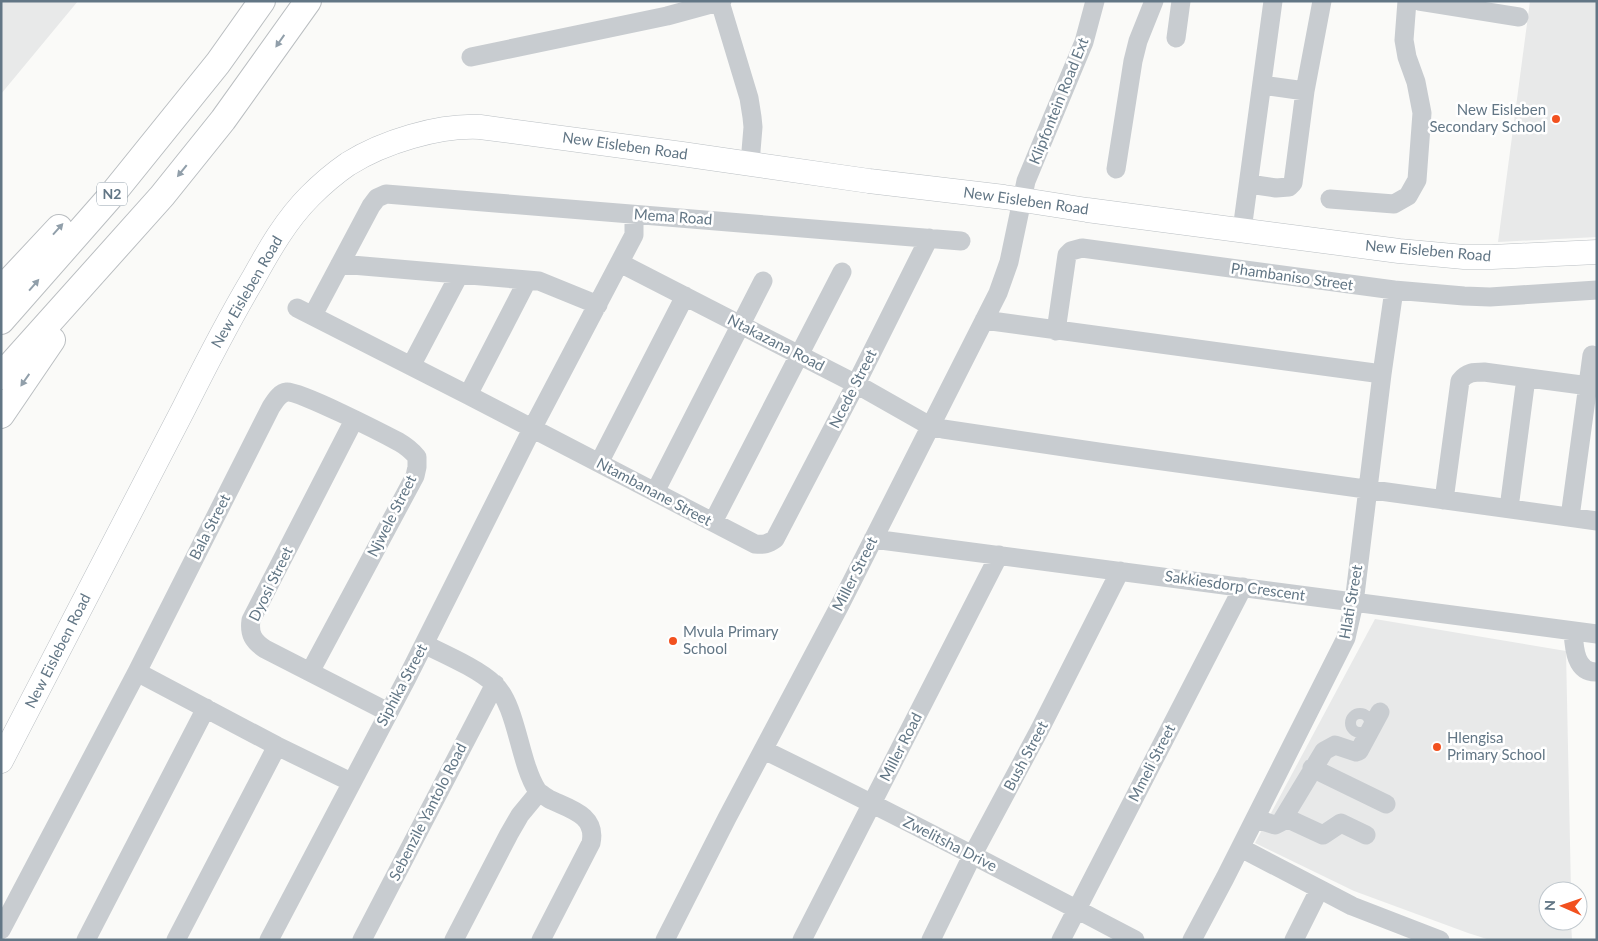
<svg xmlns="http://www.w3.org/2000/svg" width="1598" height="941" viewBox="0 0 1598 941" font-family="Lato,sans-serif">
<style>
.built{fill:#e8e9e9}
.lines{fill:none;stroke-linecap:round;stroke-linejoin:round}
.major-casing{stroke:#babfc3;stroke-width:25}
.highway-casing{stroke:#babec1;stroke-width:28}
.minor{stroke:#c8ccd0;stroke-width:19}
.major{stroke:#fff;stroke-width:24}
.highway{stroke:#fff;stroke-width:26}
.oneway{fill:#919faa}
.poi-dot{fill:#f2511f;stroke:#fff;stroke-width:2}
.labels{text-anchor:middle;stroke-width:5;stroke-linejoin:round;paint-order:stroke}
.shield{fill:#fff;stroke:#919faa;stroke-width:1}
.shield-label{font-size:14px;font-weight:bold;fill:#627685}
.street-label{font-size:15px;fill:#627685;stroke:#fff}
.poi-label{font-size:15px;fill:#627685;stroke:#fff;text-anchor:start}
</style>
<rect width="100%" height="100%" fill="#fafaf8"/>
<path class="built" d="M1,1H78L1,94Z
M1530,1H1597V237L1498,242Z
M1375,619L1566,651L1571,891H1548V921H1571L1572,940H1490L1468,933L1354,891L1255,843Z"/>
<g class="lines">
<g class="major-casing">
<path id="major" d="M1,761C62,643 123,526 184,408C206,364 228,321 253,279C269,250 286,220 310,196C321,185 335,173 348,164C383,142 438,125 480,127L682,154L869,181L1004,197L1087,210L1399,251L1464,257H1492L1597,252"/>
</g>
<g class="highway-casing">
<path id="highway" d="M1,290L59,228
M1,321L110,197L218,63L262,1
M1,376L162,196L223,120L308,1
M1,415L52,340"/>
</g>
<path class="minor" d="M1419,1L1519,17
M720,2L749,98L752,117L753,127L750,163
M1176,38L1181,1
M471,57L667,16L722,1
M1262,85L1305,91
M1116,169L1133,61L1138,41L1154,1
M1249,184L1276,188L1289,187L1293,183L1305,91L1322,1
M1330,199L1394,204L1408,196L1417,180L1422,113L1416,82L1407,57L1404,40L1407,1
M1242,230L1273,1
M620,263L856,384L930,426L943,429L1105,453L1597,521
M340,264L539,281L598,305
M297,308L468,395L755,544C764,545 768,544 775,539L856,384L929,238
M313,315L371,206L377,198L386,194L961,241
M984,320L1382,374
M1056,331L1067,255L1071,251L1082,248L1394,290L1464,296L1490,297L1597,290
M411,366L459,275
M468,395L527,281
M354,420L251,620C249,634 253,641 265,649L388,712
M599,463L685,296
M655,492L763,281
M1444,500L1460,381C1467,372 1474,372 1484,372L1597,387
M1509,508L1526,378
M1570,517L1592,355
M713,522L842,272
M873,539L1597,634
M1573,631C1574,647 1575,673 1597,672
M424,644C444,654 479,669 494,684C517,705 519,762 537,790C540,794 545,796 549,799C570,809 597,815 591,843L541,940
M137,672L277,746L351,782
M1354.5 723a5.5 5.5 0 1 1 11 0a5.5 5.5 0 1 1-11 0Z
M764,750C889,811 1012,875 1135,940
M1312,768L1386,804
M1284,817L1323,835L1341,823L1366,835
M1256,819L1275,825L1281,822L1324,751L1335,745L1356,752L1359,751L1380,712
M1241,848L1352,906L1440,940
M1,930L137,672L271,407C275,401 279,393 287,392C298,390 384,434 399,442C406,446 412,451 417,457V467L415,476L310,672
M86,940L206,708
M176,940L277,746
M269,940L407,678L532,429L634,235V215
M362,940L495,684
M454,940L509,834L520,815L539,792
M665,940L727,818L840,605L998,293L1009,262L1026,181L1084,42L1095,1
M802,940L999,555
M931,940L972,856L1040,729L1120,571
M1061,940L1243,587
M1192,940L1225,878L1346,638L1354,603L1382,374L1394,290
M1294,940L1319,890"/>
<use href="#major" class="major"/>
<use href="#highway" class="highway"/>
</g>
<defs><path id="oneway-solid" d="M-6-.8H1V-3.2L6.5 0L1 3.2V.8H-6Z" transform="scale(1.25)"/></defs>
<g class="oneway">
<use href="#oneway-solid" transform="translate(280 41) rotate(125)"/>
<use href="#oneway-solid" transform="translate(182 171) rotate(129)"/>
<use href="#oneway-solid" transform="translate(58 229) rotate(-48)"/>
<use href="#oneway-solid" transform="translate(34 285) rotate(-49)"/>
<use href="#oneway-solid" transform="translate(25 380) rotate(125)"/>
</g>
<g class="poi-dot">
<circle cx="1556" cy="119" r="5"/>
<circle cx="673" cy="641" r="5"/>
<circle cx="1437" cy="747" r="5"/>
</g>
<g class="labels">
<rect class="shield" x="97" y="182.5" width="30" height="23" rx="4"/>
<g class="shield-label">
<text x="112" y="199">N2</text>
</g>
<g class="street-label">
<text transform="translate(1059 101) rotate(-68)" y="5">Klipfontein Road Ext</text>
<text transform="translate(625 146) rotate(8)" y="5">New Eisleben Road</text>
<text transform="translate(1026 201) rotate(8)" y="5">New Eisleben Road</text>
<text transform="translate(673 217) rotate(4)" y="5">Mema Road</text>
<text transform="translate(1428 251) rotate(5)" y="5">New Eisleben Road</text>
<text transform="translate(1292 277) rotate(8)" y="5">Phambaniso Street</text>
<text transform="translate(247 292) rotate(-60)" y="5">New Eisleben Road</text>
<text transform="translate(776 343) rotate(27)" y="5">Ntakazana Road</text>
<text transform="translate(853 389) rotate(-63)" y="5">Ncede Street</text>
<text transform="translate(654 492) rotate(28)" y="5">Ntambanane Street</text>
<text transform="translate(392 516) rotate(-63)" y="5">Njwele Street</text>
<text transform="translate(210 527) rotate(-63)" y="5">Bala Street</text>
<text transform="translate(855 574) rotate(-63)" y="5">Miller Street</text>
<text transform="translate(271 584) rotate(-64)" y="5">Dyosi Street</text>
<text transform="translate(1235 586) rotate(8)" y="5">Sakkiesdorp Crescent</text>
<text transform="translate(1351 602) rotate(-80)" y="5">Hlati Street</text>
<text transform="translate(58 651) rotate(-63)" y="5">New Eisleben Road</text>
<text transform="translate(402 685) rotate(-62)" y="5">Siphika Street</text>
<text transform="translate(901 747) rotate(-63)" y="5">Miller Road</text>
<text transform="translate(1026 756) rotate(-62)" y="5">Bush Street</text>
<text transform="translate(1152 763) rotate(-63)" y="5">Mmeli Street</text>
<text transform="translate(428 812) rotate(-63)" y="5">Sebenzile Yantolo Road</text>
<text transform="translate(950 844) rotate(27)" y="5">Zwelitsha Drive</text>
</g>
<g class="poi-label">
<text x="1546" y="115" text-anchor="end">New Eisleben<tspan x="1546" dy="17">Secondary School</tspan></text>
<text x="683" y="637">Mvula Primary<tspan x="683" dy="17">School</tspan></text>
<text x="1447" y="743">Hlengisa<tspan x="1447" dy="17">Primary School</tspan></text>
</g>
</g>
<rect width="1598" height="941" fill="none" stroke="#627685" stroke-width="5"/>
<g transform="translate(1563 906) rotate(272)"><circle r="24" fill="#ffffff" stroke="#c0c8ce"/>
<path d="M0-4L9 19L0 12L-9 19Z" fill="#f2511f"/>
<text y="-8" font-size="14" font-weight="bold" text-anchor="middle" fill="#627685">N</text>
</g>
</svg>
